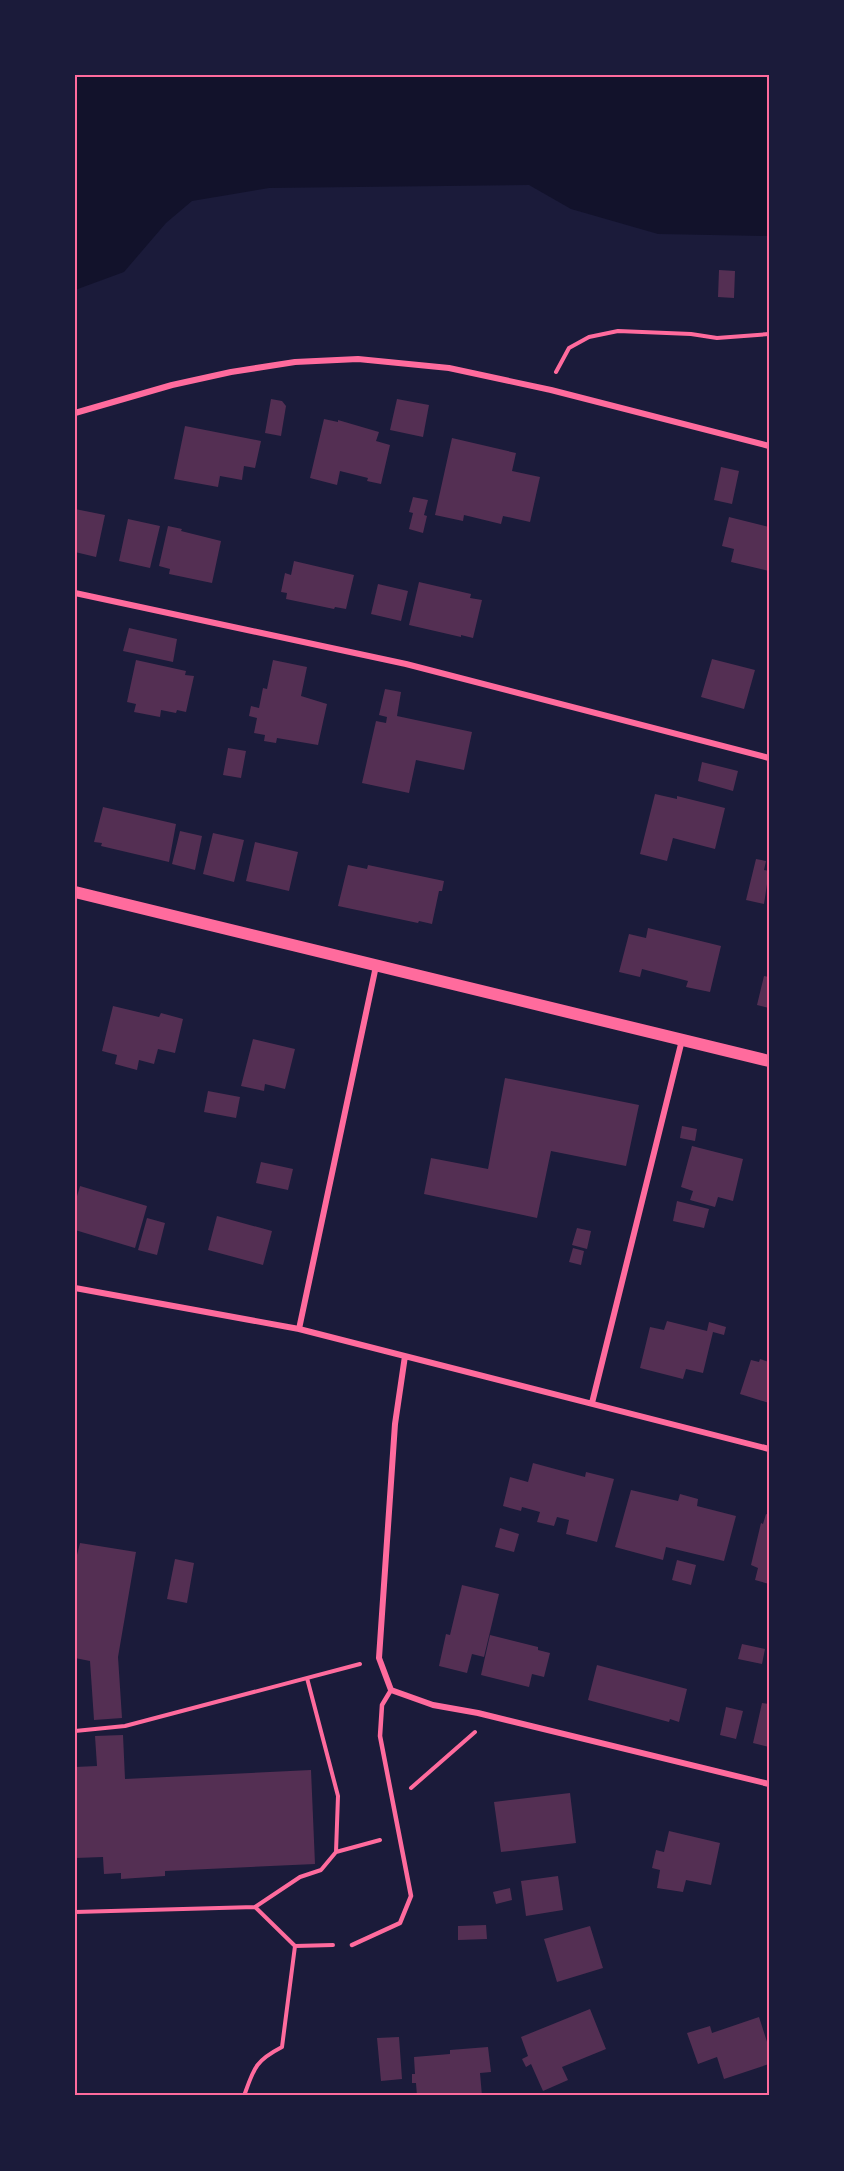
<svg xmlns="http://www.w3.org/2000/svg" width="844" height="2171" viewBox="0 0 844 2171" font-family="Commissioner,sans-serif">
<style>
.water{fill:#12122b}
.building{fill:#542f53}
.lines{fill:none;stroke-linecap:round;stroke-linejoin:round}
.path{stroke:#ff6b9d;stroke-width:4}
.service{stroke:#ff6b9d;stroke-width:4.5}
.minor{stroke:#ff6b9d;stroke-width:6}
.secondary{stroke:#ff6b9d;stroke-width:12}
.neatline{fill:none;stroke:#ff6b9d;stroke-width:2}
</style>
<rect width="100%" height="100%" fill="#1b1b3a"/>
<path class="water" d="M75,75H769V236L658,234L571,209L529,185L269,188L192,201L166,223L124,272L75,290Z"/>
<path class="building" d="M719,270L735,271L734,298L718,297Z
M271,399L282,401L286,406L281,436L265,433Z
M397,399L429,405L423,437L390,430Z
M324,419L338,422V420L379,432L376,441L390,445L381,484L367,481L368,478L340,471L337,485L310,478Z
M185,426L261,441L255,468L244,466L242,480L220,476L218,487L174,479Z
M452,438L516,453L512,471L540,477L530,522L503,516L501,524L464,515L463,521L435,515Z
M721,467L739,471L732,504L714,500Z
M413,497L428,500L424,515L427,516L423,533L409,529L413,513L409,512Z
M75,509L105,515L96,557L75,552Z
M729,517L769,527V571L731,562L734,549L722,546Z
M128,519L160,526L150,568L119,561Z
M168,526L182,529L181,531L221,541L212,583L169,574L170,569L159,566Z
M294,561L354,575L346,609L335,607L334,609L286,599L287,593L281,592L285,573L291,575Z
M419,582L471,594L470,598L482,600L473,638L461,635V637L409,625Z
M378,584L408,591L401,621L371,614Z
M129,628L177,639L173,662L123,651Z
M712,659L755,670L744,709L701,697Z
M136,660L186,671L185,675L194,676L186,712L177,710L176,713L161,710L160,717L134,712L136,704L127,702Z
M273,660L307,667L301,696L327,704L318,745L277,738L276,743L264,741L265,735L254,733L257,718L249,716L251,706L259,708L263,688L267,689Z
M385,689L401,692L397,716L472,732L464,770L416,760L409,793L362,783L376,721L386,723L387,717L379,715Z
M228,748L246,751L241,778L223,775Z
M702,762L738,771L733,791L698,781Z
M655,794L677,799V796L725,808L715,849L673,838L667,861L640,854Z
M103,807L176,824L169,862L101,846L102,843L94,842Z
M180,831L202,836L195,870L172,864Z
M213,833L244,840L234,882L203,874Z
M255,842L298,852L289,891L246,881Z
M756,859L766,861L764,870L769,871L764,904L746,900Z
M348,865L367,869L368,865L444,881L442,891H439L432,924L419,921L418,923L338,906Z
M648,928L721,946L710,992L686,987L688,981L642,969L640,977L619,972L629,934L646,938Z
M764,976L769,977V1008L757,1005Z
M113,1006L159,1017L161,1013L183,1019L175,1053L158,1049L154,1064L139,1060L137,1070L115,1064L117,1055L102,1051Z
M253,1039L295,1049L285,1089L265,1084L264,1091L241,1086Z
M505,1078L639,1105L626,1166L551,1151L537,1218L424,1194L431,1158L488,1169Z
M208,1091L240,1097L236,1118L204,1112Z
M682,1126L697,1129L695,1141L680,1138Z
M692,1146L743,1159L733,1201L718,1197L715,1207L690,1200L693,1191L681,1187Z
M261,1162L293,1169L288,1190L256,1183Z
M80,1186L147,1206L135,1248L75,1230V1203Z
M677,1201L709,1209L704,1228L673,1221Z
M217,1216L272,1231L263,1265L208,1250Z
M147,1218L165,1223L157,1255L138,1250Z
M577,1228L591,1231L587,1249L572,1245Z
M573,1248L584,1251L581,1265L569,1262Z
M667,1321L707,1331L709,1322L726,1327L724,1335L713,1332L703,1373L686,1369L683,1379L640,1368L650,1327L664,1330Z
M760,1359L769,1362V1403L740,1394L751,1360L759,1362Z
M533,1463L585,1477L586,1472L614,1479L597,1542L566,1534L569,1520L557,1517L554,1526L537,1522L540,1512L522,1507L521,1511L503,1506L510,1477L528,1482Z
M631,1490L678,1501L680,1494L698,1499L697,1506L736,1516L724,1561L666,1547L663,1560L615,1547Z
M766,1514L769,1515V1584L755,1580L758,1568L751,1565L761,1523L763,1524Z
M500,1528L519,1534L514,1552L495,1547Z
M80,1543L136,1552L118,1657L122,1718L94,1720L90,1661L75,1658V1555H77Z
M175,1559L194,1563L187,1603L167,1599Z
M677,1560L696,1565L691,1585L672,1580Z
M462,1585L499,1594L484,1657L472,1654L467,1673L439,1666L446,1634L450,1635Z
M490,1635L538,1647V1650L550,1653L544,1677L532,1674L529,1687L481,1675Z
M742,1644L765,1649L762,1664L738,1659Z
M597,1665L687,1689L679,1722L670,1719L669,1722L588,1700Z
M762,1703L769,1704V1747L753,1743Z
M726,1707L743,1711L736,1739L720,1735Z
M123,1735L125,1779L311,1770L315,1864L165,1871V1876L121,1879V1873L104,1874L103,1857L75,1858V1767L97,1766L95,1736Z
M570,1793L576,1843L501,1852L494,1802Z
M669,1831L720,1843L711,1885L686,1880L683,1892L657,1888L660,1870L652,1868L656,1850L664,1852Z
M558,1876L563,1910L526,1916L521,1881Z
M510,1888L512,1900L496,1904L493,1892Z
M486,1925L487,1939L458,1940V1926Z
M590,1926L603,1968L557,1982L544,1939Z
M590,2009L606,2049L562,2067L568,2080L543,2091L531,2064L526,2067L522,2059L528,2056L521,2037Z
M759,2017L769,2048V2064L724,2079L717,2057L698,2064L687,2033L710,2026L712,2033Z
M399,2037L402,2079L381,2081L377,2038Z
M488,2047L491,2072L480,2073L482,2096H417L416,2083H412V2074H415L414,2057L450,2054V2050Z"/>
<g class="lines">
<path class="path" d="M556,372L569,348L589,337L618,331L691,334L717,338L769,334
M307,1678L338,1796L336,1852
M75,1731L125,1726L360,1664
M411,1788L475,1732
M255,1907L300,1877L321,1870L336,1852L380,1840
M75,1912L255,1907L295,1946L333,1945
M244,2096C254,2068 255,2061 282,2047L295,1946"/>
<path class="service" d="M352,1945L400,1923L411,1896L380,1736L382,1705L391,1690"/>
<path class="minor" d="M75,413L172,385L231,372L295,362L358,359L449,368L551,390L769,446
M75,593L406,664L769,758
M75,1288L299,1329L769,1449
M299,1329L376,966
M405,1356L395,1424L379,1658L391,1690L433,1705L478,1713L769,1784
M592,1403L682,1040"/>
<path class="secondary" d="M75,892L769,1061"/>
</g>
<rect width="844" height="2171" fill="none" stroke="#1b1b3a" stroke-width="153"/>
<rect x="76" y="76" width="692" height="2018" class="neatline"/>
</svg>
